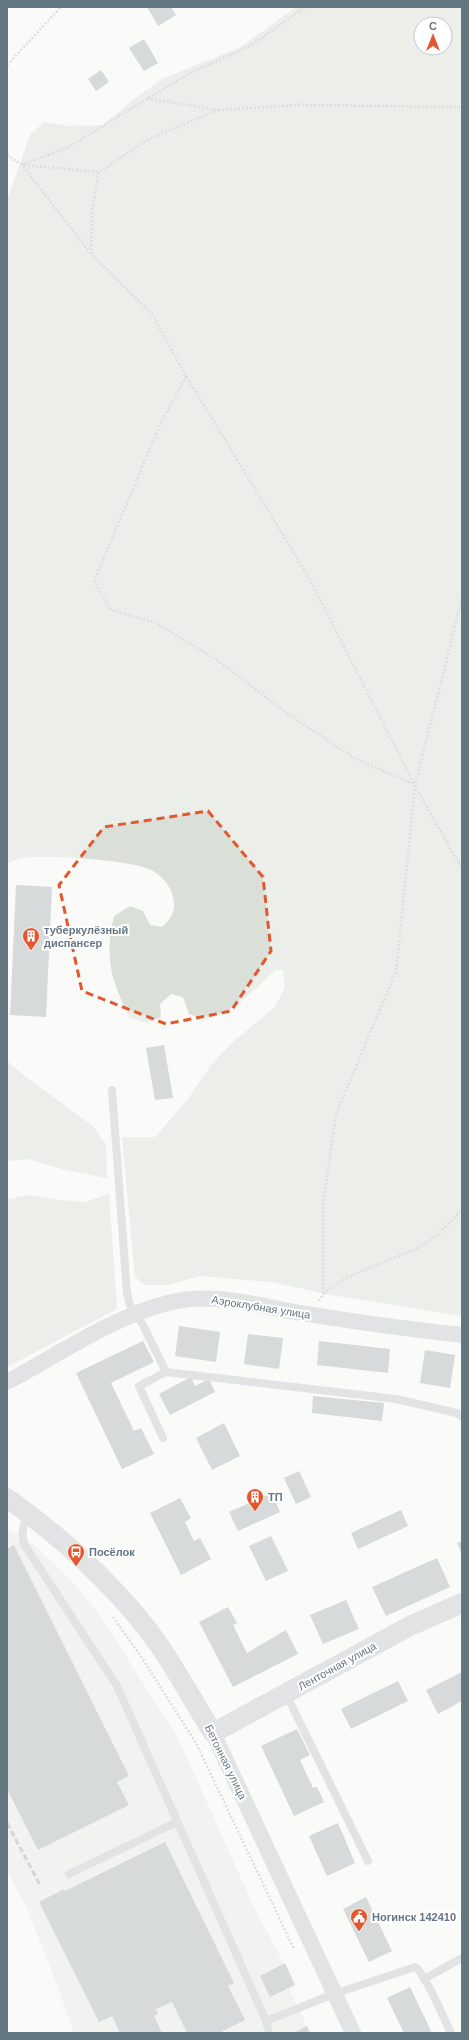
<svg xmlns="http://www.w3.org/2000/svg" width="469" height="2040" viewBox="0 0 469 2040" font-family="Arial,sans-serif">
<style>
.built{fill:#e8e9e9}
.green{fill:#dadfd7;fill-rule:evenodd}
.building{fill:#aab3b9}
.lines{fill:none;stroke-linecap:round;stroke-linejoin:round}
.path{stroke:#bbbfc2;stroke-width:2.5;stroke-dasharray:2 2;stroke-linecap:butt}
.service{stroke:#c3c8cc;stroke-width:8}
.minor{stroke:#c3c8cc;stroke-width:16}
.tertiary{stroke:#c3c8cc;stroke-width:20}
.rail{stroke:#a2aab0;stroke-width:3;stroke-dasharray:6 3;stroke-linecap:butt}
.marked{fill:none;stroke:#e4572e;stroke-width:3;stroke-dasharray:8 5;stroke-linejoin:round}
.labels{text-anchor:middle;stroke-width:4;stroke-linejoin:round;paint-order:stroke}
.poi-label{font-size:11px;font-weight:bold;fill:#657683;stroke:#fff;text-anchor:start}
.street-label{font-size:11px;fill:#657683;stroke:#fff}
</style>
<rect width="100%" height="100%" fill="#fafaf8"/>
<path class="built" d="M7,1528L27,1539L66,1575L97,1611L178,1738L253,1905L295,1985L289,1988L310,2033H74L53,1974L26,1906L7,1871Z"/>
<path class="green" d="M296,7H462V1316L331,1295L271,1282L200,1276L168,1285H145L135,1277L122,1137H155L186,1102L211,1065L234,1041L275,1007L285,988L283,970H275C258,986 228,1019 204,1019C199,1019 193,1015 189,1014L183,997L171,994L160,1004L161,1017L147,1023L130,1018C111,981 104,957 114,916L130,906L143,911L150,925L162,927C165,924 170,919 172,915C179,897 167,878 151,870C131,860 44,854 21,858C16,859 11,862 7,864V201L30,135L44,122L68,126L103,125L134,99L162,79L239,48ZM421,24H445V48H421Z
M7,1061L27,1078L93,1126L106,1145L107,1178L62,1169L27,1159L7,1161Z
M109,1194L117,1309L7,1367V1199L29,1195L58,1200L85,1202Z"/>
<path class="building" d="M147,7H171L176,15L158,26Z
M144,39L158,63L144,71L129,48Z
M101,70L109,82L96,91L88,79Z
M16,885L52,887L46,1017L10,1015Z
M164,1045L173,1098L155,1100L146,1048Z
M179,1326L220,1332L216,1362L175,1356Z
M248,1334L283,1338L279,1369L244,1364Z
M143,1341L154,1362L111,1383L134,1431L141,1428L154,1454L122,1469L76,1373Z
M319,1341L390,1349L388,1373L317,1365Z
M425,1350L455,1355L450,1388L420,1383Z
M191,1377L195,1386L209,1379L215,1392L170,1415L159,1394Z
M313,1396L384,1403L382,1421L312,1413Z
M224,1423L240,1456L212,1470L196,1438Z
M299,1471L311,1497L296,1504L284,1478Z
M272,1493L280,1512L238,1531L229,1512Z
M180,1498L191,1518L185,1522L194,1541L200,1538L211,1559L181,1575L150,1513Z
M401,1510L408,1526L358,1549L351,1533Z
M271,1536L288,1571L266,1581L249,1546Z
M462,1541V1554L457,1543Z
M14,1545L129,1776L117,1782L129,1805L38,1850L7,1789V1549Z
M437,1558L450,1587L386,1616L372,1587Z
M346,1600L359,1629L323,1644L310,1615Z
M228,1607L237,1623L233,1625L247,1653L286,1630L298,1654L233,1687L199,1622Z
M462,1672V1701L438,1714L426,1690Z
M398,1681L408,1701L351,1729L341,1709Z
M297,1729L310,1755L300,1760L313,1788L317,1787L324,1802L294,1816L261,1746Z
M338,1823L355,1863L327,1876L309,1836Z
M165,1842L234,1983L228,1986L245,2020L219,2033H187L172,2002L156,2009L158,2014L154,2016L162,2033H120L112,2016L99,2022L39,1902L64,1889L65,1891Z
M366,1897L392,1951L369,1962L343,1909Z
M285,1963L295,1985L270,1997L260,1976Z
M410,1987L432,2033H404L387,1998Z
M307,2026L310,2033H293Z"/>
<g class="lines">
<path class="path" d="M7,65L61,7
M147,98L218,110L299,105L462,107
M7,155L22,165L91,254L152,314L186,376L308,576L415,786L462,869
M22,165L69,147L186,75L252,45L305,7
M24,165L99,172
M91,254L92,210L99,172L147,140L217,110
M186,376L160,425L94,581L111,610L156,623L220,662L285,712L354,758L415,785
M323,1293V1204L336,1114L396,972L415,786L462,598
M319,1301C331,1276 397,1260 421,1246C437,1237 450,1223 462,1209
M113,1617L140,1655L196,1743L294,1949"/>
<path class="service" d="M112,1090L127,1293L130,1305L143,1325L166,1372L139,1386L163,1438
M166,1372L396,1399L457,1413L462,1417
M28,1515C23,1526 21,1532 24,1544L117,1686L266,2021L269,2033
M286,1694L368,1861
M69,1874L177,1822
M424,1979L462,1958
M266,2021L334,1994L415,1967C424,1971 445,2021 451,2033"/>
<path class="minor" d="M7,1382C60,1354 113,1316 172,1302C211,1292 256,1305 295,1312C350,1321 406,1329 462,1335
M213,1733L353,2033"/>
<path class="tertiary" d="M7,1498C64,1539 118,1587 159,1645C178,1673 195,1704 213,1733L410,1626L462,1603"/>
<path class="rail" d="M7,1823L40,1885"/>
</g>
<path d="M0 0H469V2040H0ZM208,811L263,877L271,951L231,1011L166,1024L82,991L59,885L104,827Z" fill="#fafaf8" fill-opacity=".55" fill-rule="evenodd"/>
<path class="marked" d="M208,811L263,877L271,951L231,1011L166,1024L82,991L59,885L104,827Z"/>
<defs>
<g id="building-pin" transform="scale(0.9)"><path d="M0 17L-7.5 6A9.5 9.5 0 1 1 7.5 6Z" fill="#e4572e" stroke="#fff"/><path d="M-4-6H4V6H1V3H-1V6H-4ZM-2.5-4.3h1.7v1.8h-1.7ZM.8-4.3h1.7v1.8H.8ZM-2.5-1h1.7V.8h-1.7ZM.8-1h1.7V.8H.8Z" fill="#fff"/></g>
<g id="bus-pin" transform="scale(0.9)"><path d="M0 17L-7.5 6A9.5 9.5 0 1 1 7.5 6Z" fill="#e4572e" stroke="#fff"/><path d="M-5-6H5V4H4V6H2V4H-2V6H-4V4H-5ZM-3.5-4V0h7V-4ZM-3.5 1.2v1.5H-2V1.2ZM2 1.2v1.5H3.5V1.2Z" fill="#fff"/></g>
<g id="civic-pin" transform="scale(0.9)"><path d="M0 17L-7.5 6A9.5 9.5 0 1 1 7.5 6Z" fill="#e4572e" stroke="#fff"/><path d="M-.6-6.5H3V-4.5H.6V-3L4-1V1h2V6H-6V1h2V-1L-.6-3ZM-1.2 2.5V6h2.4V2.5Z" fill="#fff"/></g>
</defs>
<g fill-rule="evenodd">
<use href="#building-pin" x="31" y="936"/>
<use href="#building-pin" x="255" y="1497"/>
<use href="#bus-pin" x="76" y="1552"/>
<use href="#civic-pin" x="359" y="1917"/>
</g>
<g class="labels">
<g class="poi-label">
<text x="44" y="934">туберкулёзный<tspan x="44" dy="13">диспансер</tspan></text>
<text x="268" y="1501">ТП</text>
<text x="89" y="1556">Посёлок</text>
<text x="372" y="1921">Ногинск 142410</text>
</g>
<g class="street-label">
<text transform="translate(261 1307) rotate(9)" y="4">Аэроклубная улица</text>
<text transform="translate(337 1666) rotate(-29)" y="4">Ленточная улица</text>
<text transform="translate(226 1762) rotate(64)" y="4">Бетонная улица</text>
</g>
</g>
<rect width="469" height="2040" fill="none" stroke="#657683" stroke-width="16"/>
<g transform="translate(433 36)"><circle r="19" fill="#ffffff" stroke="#c1c8cd"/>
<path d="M0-3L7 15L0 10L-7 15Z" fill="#e4572e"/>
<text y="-6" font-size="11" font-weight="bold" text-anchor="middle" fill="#657683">С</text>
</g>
</svg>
